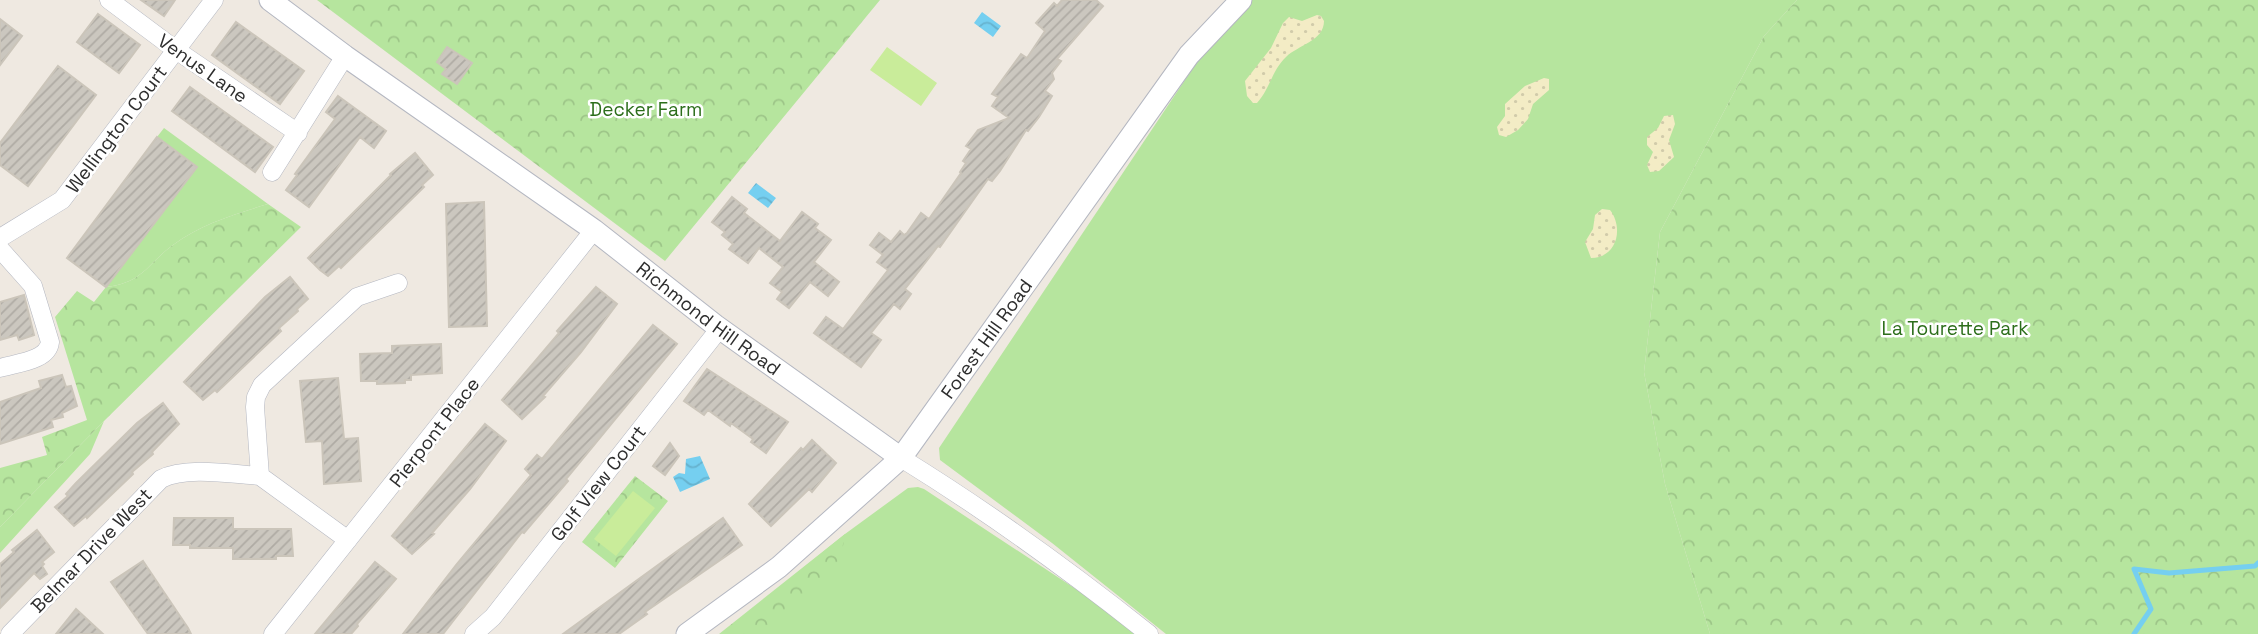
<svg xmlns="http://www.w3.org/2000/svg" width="2258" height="634" viewBox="0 0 2258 634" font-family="'Space Grotesk',sans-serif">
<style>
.grass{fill:#b6e59e}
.forest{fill:url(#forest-crowns)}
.sand{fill:url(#sand-dots)}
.pitch{fill:#c9ec9a}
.water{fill:url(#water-waves)}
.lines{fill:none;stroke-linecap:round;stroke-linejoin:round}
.stream{stroke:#75cff0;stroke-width:5}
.building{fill:url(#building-hatch);stroke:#cbc5ba;stroke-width:2}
.minor-casing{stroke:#b4b7c1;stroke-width:19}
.tertiary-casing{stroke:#b4b7c1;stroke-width:23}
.minor{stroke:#fff;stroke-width:18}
.tertiary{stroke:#fff;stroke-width:21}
.labels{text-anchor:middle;stroke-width:5;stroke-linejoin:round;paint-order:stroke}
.street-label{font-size:19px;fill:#2e2e2e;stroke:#fff}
.park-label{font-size:19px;fill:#2c6e1b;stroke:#fff}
</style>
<defs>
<pattern id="forest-crowns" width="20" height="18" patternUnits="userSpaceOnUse" patternTransform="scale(1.75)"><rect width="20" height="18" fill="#b6e59e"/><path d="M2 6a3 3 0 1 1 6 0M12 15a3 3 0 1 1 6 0" fill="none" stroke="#9dc588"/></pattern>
<pattern id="sand-dots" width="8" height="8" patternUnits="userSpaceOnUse" patternTransform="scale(1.75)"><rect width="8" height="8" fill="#f3ecc5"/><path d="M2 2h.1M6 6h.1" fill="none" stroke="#d1cbaa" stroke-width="1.8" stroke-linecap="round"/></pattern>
<pattern id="water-waves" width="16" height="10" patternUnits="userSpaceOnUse" patternTransform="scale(1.75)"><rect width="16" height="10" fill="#75cff0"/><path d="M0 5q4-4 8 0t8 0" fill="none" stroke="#66b2ce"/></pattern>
<pattern id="building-hatch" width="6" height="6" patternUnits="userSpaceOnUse" patternTransform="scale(1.75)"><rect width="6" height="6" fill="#cbc7bf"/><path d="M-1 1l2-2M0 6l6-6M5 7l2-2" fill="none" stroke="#afaba4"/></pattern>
</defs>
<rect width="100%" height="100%" fill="#efe9e1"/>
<path class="grass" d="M1252,0H1797L1764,36L1660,232L1644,372L1665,484L1710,634H1166L1052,543L940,460L939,448L1197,62Z
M164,128L268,204C235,214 201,224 173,245C147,264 143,283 106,287L197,167L157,137Z
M104,421L90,454L0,553V527Z
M918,487L924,489L1097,603L1136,634H725L729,628L845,534L908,488Z"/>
<path class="forest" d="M317,0H880L665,261Z
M1797,0H2258V634H1710L1665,484L1644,372L1660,232L1764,36Z
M268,204L301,227L104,421L0,527V468L47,455L42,437L87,420L55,317L77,291L94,302L106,287C143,283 147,264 173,245C201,224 235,214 268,204Z
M635,476L668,501L615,568L582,542Z
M845,534L842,552L830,577L771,634H719Z"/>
<path class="sand" d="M1317,15L1321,16L1324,21C1324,41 1298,45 1286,57C1272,70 1270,89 1257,103H1253L1247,96L1245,81L1271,48L1283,23L1289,17L1302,21Z
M1544,78L1549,79V90L1533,104L1528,119L1518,130L1506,137L1499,135L1497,127L1505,116V104L1525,86Z
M1673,115L1675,124L1669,140L1674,157L1659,171L1650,172L1647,165L1653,152L1647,145V137L1658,128L1664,116Z
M1602,209L1610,210C1624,228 1617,258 1591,258L1585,242L1593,229L1595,215Z"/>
<path class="pitch" d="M887,47L937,83L921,106L870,70Z
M633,491L655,508L616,556L594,539Z"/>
<path class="water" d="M982,12L1001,26L993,37L974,23Z
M756,183L776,198L768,208L748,193Z
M700,456L710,479L680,492L673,477L679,473L685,474L686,459Z"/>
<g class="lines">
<path class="stream" d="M2134,634L2151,609L2134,569L2169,573L2255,566L2258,563"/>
</g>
<path class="building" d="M141,0H175L164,16Z
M1062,0H1096L1103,6L1057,59L1061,61L1052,73L1054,79L1045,91L1052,96L1039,117L1028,131L1026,130L1000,171L992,181L988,179L940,247L938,246L905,289L911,294L900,309L894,304L871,333L881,340L861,367L814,333L826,317L843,329L888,270L877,262L883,255L870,245L879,233L891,242L900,231L904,235L907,233L921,213L929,219L961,173L960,172L966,163L963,161L971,149L966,146L978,130L1009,118L992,106L998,97L992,94L1021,54L1027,58L1045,31L1036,23L1054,3L1057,6Z
M98,14L140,45L119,73L77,42Z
M0,19L22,36L0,65Z
M236,22L304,71L280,104L212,55Z
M447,47L472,63L457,84L442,74L446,69L437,62Z
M58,66L96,95L28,186L0,165V143Z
M190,87L273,147L255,172L172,111Z
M338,96L386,131L374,148L360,137L309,207L286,190L297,175L295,174L335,119L326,112Z
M157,137L197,167L106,287L67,258Z
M415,153L433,175L422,185L424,187L341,268L339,266L328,276L320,270L308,258L391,175L390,174Z
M732,197L747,209L744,213L780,241L802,212L818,224L815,228L831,240L814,262L839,282L828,296L810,282L789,308L777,299L782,292L770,283L783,267L759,248L748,263L729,249L733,244L722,235L725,232L712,222Z
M484,202L487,326L449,327L446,204Z
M290,277L308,299L297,309L298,311L279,328L281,331L217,392L215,390L203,400L184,382L265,297Z
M596,287L617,304L581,352L543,396L545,397L522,419L502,400L559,333L557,331Z
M24,295L34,335L19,340L17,335L0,340V302Z
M653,325L677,344L566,479L568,481L524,533L522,532L443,634H403L456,565L531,475L525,469L537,455L542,459Z
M441,344L442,373L411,375V380H405V383L377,384V381H361L360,354L392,353V346Z
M707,369L788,422L766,453L751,442L753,439L731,423L730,426L708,410L704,415L684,401Z
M62,375L66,387L71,386L77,406L62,413L63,417L51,420L53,427L0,444V402L41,388L39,381Z
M338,378L344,439L358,438L361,481L324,484L322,441L306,442L300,381Z
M163,403L179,424L152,452L153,454L132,472L133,474L87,518L86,516L74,526L55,507L68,496L66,494L76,483L137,423Z
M485,424L506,441L470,489L432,533L434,534L412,554L392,536Z
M812,440L836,463L812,492L809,489L771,526L749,504L801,448L803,450Z
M670,443L679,456L665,475L653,466Z
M174,518H233V529H291L293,556H276V559H233V548H190V545H173Z
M723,518L742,545L645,612L647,614L619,634H563Z
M37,530L54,552L42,562L44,564L42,566L47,574L40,579L34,573L0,608V564L14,552L12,550Z
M143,561L188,628L191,634H148L111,582Z
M375,562L396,579L357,624L358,626L351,634H315Z
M76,609L103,634H56Z"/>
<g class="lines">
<g class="minor-casing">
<path id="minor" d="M109,0L176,50L298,133
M272,172L345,56
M0,238L62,200L214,0
M0,249L33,286L50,342C48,361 16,363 0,368
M901,458C987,511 1070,571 1149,634
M348,540L260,476L255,407L256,397L262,385L357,297L398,283
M10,634L161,479C186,466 231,474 260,476
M273,634L594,230
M474,634L493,617L720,328"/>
</g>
<g class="tertiary-casing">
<g id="tertiary">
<path id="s1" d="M270,0L345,56L594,230L715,325L901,458"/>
<path id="s2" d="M687,634L779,567L901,458L1189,55L1241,0"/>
</g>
</g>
<use href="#minor" class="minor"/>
<use href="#tertiary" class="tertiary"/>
</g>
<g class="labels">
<g class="street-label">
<text transform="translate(203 68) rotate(35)" y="7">Venus Lane</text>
<text transform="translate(116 129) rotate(-53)" y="7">Wellington Court</text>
<text dy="7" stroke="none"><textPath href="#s1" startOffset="542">Richmond Hill Road</textPath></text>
<text dy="7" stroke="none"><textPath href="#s2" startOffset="424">Forest Hill Road</textPath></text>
<text transform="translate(434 432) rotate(-52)" y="7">Pierpont Place</text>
<text transform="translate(598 483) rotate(-52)" y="7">Golf View Court</text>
<text transform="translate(91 550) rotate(-46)" y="7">Belmar Drive West</text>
</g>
<g class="park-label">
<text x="646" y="116">Decker Farm</text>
<text x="1955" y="335">La Tourette Park</text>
</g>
</g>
</svg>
